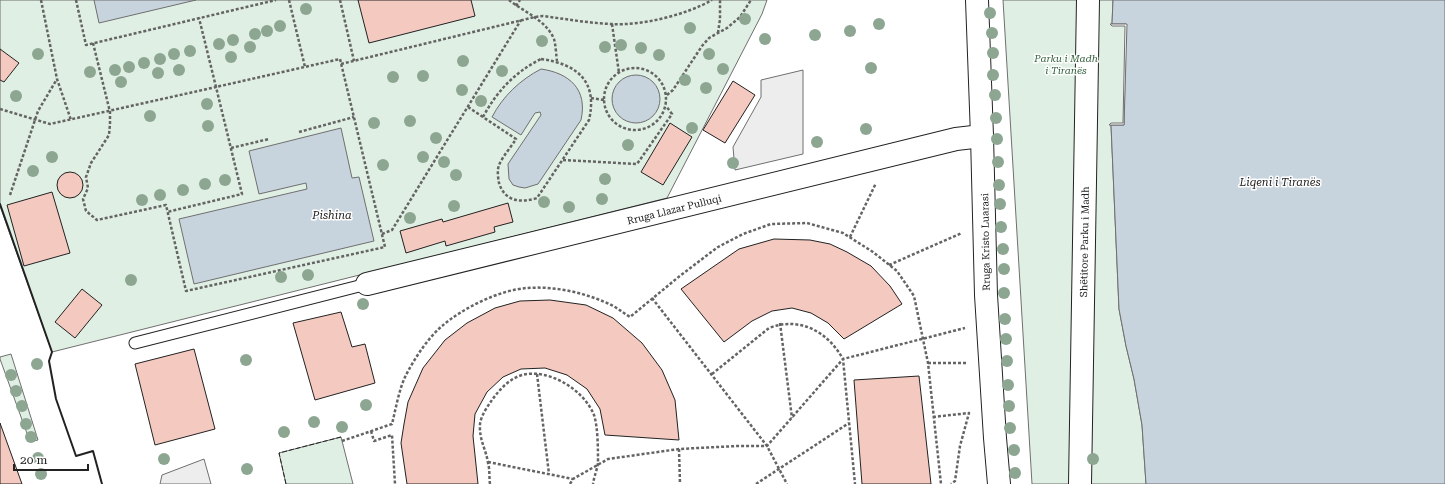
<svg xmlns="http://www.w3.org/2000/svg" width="1445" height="484" viewBox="0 0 1445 484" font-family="'Roboto Serif',serif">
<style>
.green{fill:#e0efe3;stroke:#6f6f6f}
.parking{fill:#ededed;stroke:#6f6f6f}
.water{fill:#c7d3dd;stroke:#6f6f6f}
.pier{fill:#fff;stroke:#6f6f6f}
.building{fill:#f3c9c0;stroke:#222}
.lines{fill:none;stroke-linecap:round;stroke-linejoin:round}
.lane-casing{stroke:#222;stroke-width:13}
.street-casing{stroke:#222;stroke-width:24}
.secondary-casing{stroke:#222;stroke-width:24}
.path{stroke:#646464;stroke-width:2.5;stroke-dasharray:3 2;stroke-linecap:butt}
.lane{stroke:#fff;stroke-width:11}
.street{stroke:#fff;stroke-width:22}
.secondary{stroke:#fff;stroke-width:22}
.fence{stroke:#222;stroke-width:1;stroke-dasharray:5 2;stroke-linecap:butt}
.wall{stroke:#222;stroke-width:2}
.tree{fill:#8da692}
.labels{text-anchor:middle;stroke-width:3;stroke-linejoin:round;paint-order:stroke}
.park-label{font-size:10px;font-style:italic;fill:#2f5e38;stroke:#fff}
.street-label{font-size:10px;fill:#222;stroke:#fff}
.water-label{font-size:11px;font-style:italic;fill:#222;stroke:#fff}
</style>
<rect width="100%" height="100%" fill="#fff"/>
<path class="green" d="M0,0H767L762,14L667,198L52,352L0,206Z
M1003,0H1113L1112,24H1127L1124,125H1111L1119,309L1126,346L1134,379L1142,425L1146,484H1032Z
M11,354L38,440L33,441L29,439L0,359V357Z
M341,437L353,484H286L279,453Z"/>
<path class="parking" d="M803,70V154L735,170L733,147L761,97V80Z
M204,459L211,484H160L162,475Z"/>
<path class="water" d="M94,0H196L99,23Z
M1113,0H1445V484H1146L1142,425L1134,379L1126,346L1119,309L1111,125H1124L1126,24H1112Z
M541,69C569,73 588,89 581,120L538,184L525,188L519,187L513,185L509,179L508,164L541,115L540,112L535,113L521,135L492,117C503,96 520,80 541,69Z
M612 99a24 24 0 1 1 48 0a24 24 0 1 1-48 0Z
M341,128L352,178L359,177L374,241L194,284L179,219L307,189L306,183L259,194L249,151Z"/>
<path class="pier" d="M1110,24H1127L1124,125H1109L1111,123H1123L1125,26H1112Z"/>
<path class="building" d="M358,0H471L475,16L369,43Z
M0,49L19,63L4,82L0,80Z
M733,81L755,95L725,143L703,130Z
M670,123L692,137L663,185L641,172Z
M57 185a13 13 0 1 1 26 0a13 13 0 1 1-26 0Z
M52,192L70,253L24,266L7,205Z
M508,203L513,222L494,227L495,232L446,246L445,241L406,253L400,231L442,219L443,222Z
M774,239L810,240L830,244L847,252L871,266L890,286L902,304L844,339L828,323L811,313L792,308L772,311L752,321L724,342L681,289L739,249Z
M82,289L102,305L75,338L55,322Z
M550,300L586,305L613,318L642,343L662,370L675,400L679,440L605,435L600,409L587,389L567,375L545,368L521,369L503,377L487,392L475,414L473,436L478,484H407L401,443L404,424L408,402L423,368L445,340L467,323L495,308L520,301Z
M341,312L352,347L365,344L375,383L315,400L293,323Z
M194,349L215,429L155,445L135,364Z
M919,376L931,484H862L854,380Z
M0,423L22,484H0Z"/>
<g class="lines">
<g class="lane-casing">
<path id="lane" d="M135,343L367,284"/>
</g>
<g class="street-casing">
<path id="street" d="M367,284L956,139L982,136
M1080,484L1088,0"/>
</g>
<g class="secondary-casing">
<path id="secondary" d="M977,0L982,136L986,295L995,438L999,484"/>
</g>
<path class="path" d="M41,0L57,79L71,120
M76,0L86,45L276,0
M289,0L305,67
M340,0L354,61
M509,0C524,12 546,20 554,39C556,46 556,55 557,61
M516,6L520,0
M612,24L619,73
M718,33L720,19V0
M93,43L110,112V124L109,135L91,163L86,177L88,188L83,199L86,211L97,220L166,205L186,291L385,247L340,59L216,87L199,18
M541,59C577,64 598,81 589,120L537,198C521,203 505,202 499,183C498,178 497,170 499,165C503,156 511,147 516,139L483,117C497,91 515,72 541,59Z
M341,64L535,17L543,16C566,19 588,23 611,24C641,26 686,15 712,0
M604 99a31 31 0 1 1 62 0a31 31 0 1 1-62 0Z
M667,95L673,90L702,46L709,38L727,28L740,17L751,0
M591,98L604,100
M468,107L483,117
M0,109L50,124L216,87L242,194L167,212
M299,132L354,117
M231,148L269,139
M563,160L637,164L672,114L666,106
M10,195L38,111L57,79
M382,234L392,230L521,20
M850,237L876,183
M889,265L962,233
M652,298L767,446L787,484
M780,323L792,418
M928,363H967
M537,374L549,474
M712,374L769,328C800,316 828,332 843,359L855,484
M933,417L969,413L960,446L955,481L951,484
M371,431L374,441L392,435L395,484
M342,441L392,424C396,408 399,389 406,375C415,358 427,339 442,326C463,308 499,290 527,288C554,286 582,292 607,303C615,306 622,312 630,317L681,275L718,247L743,234L771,224L807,223L843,233L873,252L897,271L914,296L928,363L941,484
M679,449L680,484
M488,462L573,479
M490,484C489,477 490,470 488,463C486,449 479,440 480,424C481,416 487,407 492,400C500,389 509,379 522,375C549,368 584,390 594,415C598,427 598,450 598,463C597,470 594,477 593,484
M570,484L573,479L608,459L679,449L737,446H767L843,359L965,328
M756,484L849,423"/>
<use href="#lane" class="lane"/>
<use href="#street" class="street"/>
<use href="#secondary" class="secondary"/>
<path class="fence" d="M286,484L279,453L341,437"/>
<path class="wall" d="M0,204L52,352L49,361L56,399L76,456L93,451L102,484"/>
</g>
<g class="tree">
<circle cx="306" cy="9" r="6"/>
<circle cx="990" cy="13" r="6"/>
<circle cx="745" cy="19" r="6"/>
<circle cx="879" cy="24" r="6"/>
<circle cx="280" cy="26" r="6"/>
<circle cx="690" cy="28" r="6"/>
<circle cx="267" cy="31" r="6"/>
<circle cx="850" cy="31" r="6"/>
<circle cx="992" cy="33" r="6"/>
<circle cx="255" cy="34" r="6"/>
<circle cx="815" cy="35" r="6"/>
<circle cx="765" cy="39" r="6"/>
<circle cx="233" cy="40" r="6"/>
<circle cx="542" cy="41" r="6"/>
<circle cx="219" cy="44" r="6"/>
<circle cx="621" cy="45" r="6"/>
<circle cx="250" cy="47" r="6"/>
<circle cx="605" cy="47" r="6"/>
<circle cx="641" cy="48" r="6"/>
<circle cx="190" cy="51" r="6"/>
<circle cx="993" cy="53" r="6"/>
<circle cx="38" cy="54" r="6"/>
<circle cx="174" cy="54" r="6"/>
<circle cx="709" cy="54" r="6"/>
<circle cx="659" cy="55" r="6"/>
<circle cx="231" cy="57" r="6"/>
<circle cx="160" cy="59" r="6"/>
<circle cx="463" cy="61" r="6"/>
<circle cx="144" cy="63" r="6"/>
<circle cx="129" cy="67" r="6"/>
<circle cx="871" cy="68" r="6"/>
<circle cx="723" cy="69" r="6"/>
<circle cx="115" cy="70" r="6"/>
<circle cx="179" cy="70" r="6"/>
<circle cx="502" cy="71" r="6"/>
<circle cx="90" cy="72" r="6"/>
<circle cx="158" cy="73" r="6"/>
<circle cx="993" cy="75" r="6"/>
<circle cx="423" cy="76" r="6"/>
<circle cx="393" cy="77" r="6"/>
<circle cx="685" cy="80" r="6"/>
<circle cx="121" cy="82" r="6"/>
<circle cx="706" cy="88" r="6"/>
<circle cx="462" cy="90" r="6"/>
<circle cx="995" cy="95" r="6"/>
<circle cx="16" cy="96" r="6"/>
<circle cx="481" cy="101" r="6"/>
<circle cx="207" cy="104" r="6"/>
<circle cx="150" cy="116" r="6"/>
<circle cx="996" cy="118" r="6"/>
<circle cx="410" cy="121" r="6"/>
<circle cx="374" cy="123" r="6"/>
<circle cx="208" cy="126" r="6"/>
<circle cx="692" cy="128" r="6"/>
<circle cx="866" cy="129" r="6"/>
<circle cx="436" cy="138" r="6"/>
<circle cx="997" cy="139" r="6"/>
<circle cx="817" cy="142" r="6"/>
<circle cx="628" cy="145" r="6"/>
<circle cx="52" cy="157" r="6"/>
<circle cx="423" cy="157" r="6"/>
<circle cx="444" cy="162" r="6"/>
<circle cx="998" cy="162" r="6"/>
<circle cx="733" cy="163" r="6"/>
<circle cx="383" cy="165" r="6"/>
<circle cx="33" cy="171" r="6"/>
<circle cx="456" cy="175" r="6"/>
<circle cx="605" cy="179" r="6"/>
<circle cx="225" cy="180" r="6"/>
<circle cx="205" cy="184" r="6"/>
<circle cx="999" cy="185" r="6"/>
<circle cx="183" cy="190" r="6"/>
<circle cx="160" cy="195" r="6"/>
<circle cx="602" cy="199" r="6"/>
<circle cx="142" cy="200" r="6"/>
<circle cx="544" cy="202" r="6"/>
<circle cx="1000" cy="204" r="6"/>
<circle cx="454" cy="206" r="6"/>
<circle cx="569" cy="207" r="6"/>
<circle cx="410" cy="218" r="6"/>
<circle cx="1001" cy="227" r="6"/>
<circle cx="1003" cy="249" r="6"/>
<circle cx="1004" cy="269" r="6"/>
<circle cx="308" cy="275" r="6"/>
<circle cx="281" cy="277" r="6"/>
<circle cx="131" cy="280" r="6"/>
<circle cx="1004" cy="293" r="6"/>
<circle cx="363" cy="304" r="6"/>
<circle cx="1005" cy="319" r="6"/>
<circle cx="1006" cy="339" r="6"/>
<circle cx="246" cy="360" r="6"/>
<circle cx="1007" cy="361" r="6"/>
<circle cx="37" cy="364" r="6"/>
<circle cx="11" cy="375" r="6"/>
<circle cx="1008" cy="385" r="6"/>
<circle cx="16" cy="391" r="6"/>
<circle cx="366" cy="405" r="6"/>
<circle cx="22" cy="406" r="6"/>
<circle cx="1009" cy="406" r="6"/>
<circle cx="314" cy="422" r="6"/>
<circle cx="26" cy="424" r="6"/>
<circle cx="342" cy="427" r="6"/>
<circle cx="1010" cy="428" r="6"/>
<circle cx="284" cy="432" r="6"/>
<circle cx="31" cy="437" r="6"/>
<circle cx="1014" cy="450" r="6"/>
<circle cx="38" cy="458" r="6"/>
<circle cx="164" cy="459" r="6"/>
<circle cx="1093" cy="459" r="6"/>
<circle cx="247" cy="469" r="6"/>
<circle cx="1015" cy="473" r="6"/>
<circle cx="41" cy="474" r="6"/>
</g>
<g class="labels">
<g class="park-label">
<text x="1066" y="62">Parku i Madh<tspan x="1066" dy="12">i Tiranës</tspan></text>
</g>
<g class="street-label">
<text transform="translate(674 209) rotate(-14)" y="4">Rruga Llazar Pulluqi</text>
<text transform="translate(985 242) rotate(-91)" y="4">Rruga Kristo Luarasi</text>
<text transform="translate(1084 242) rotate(-89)" y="4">Shëtitore Parku i Madh</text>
</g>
<g class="water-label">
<text x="1280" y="186">Liqeni i Tiranës</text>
<text x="332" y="219">Pishina</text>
</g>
</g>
<path d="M14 464v6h74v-6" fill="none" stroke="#222222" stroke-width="2"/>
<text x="20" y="464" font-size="12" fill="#222222" stroke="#ffffff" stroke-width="3" paint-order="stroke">20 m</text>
</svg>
